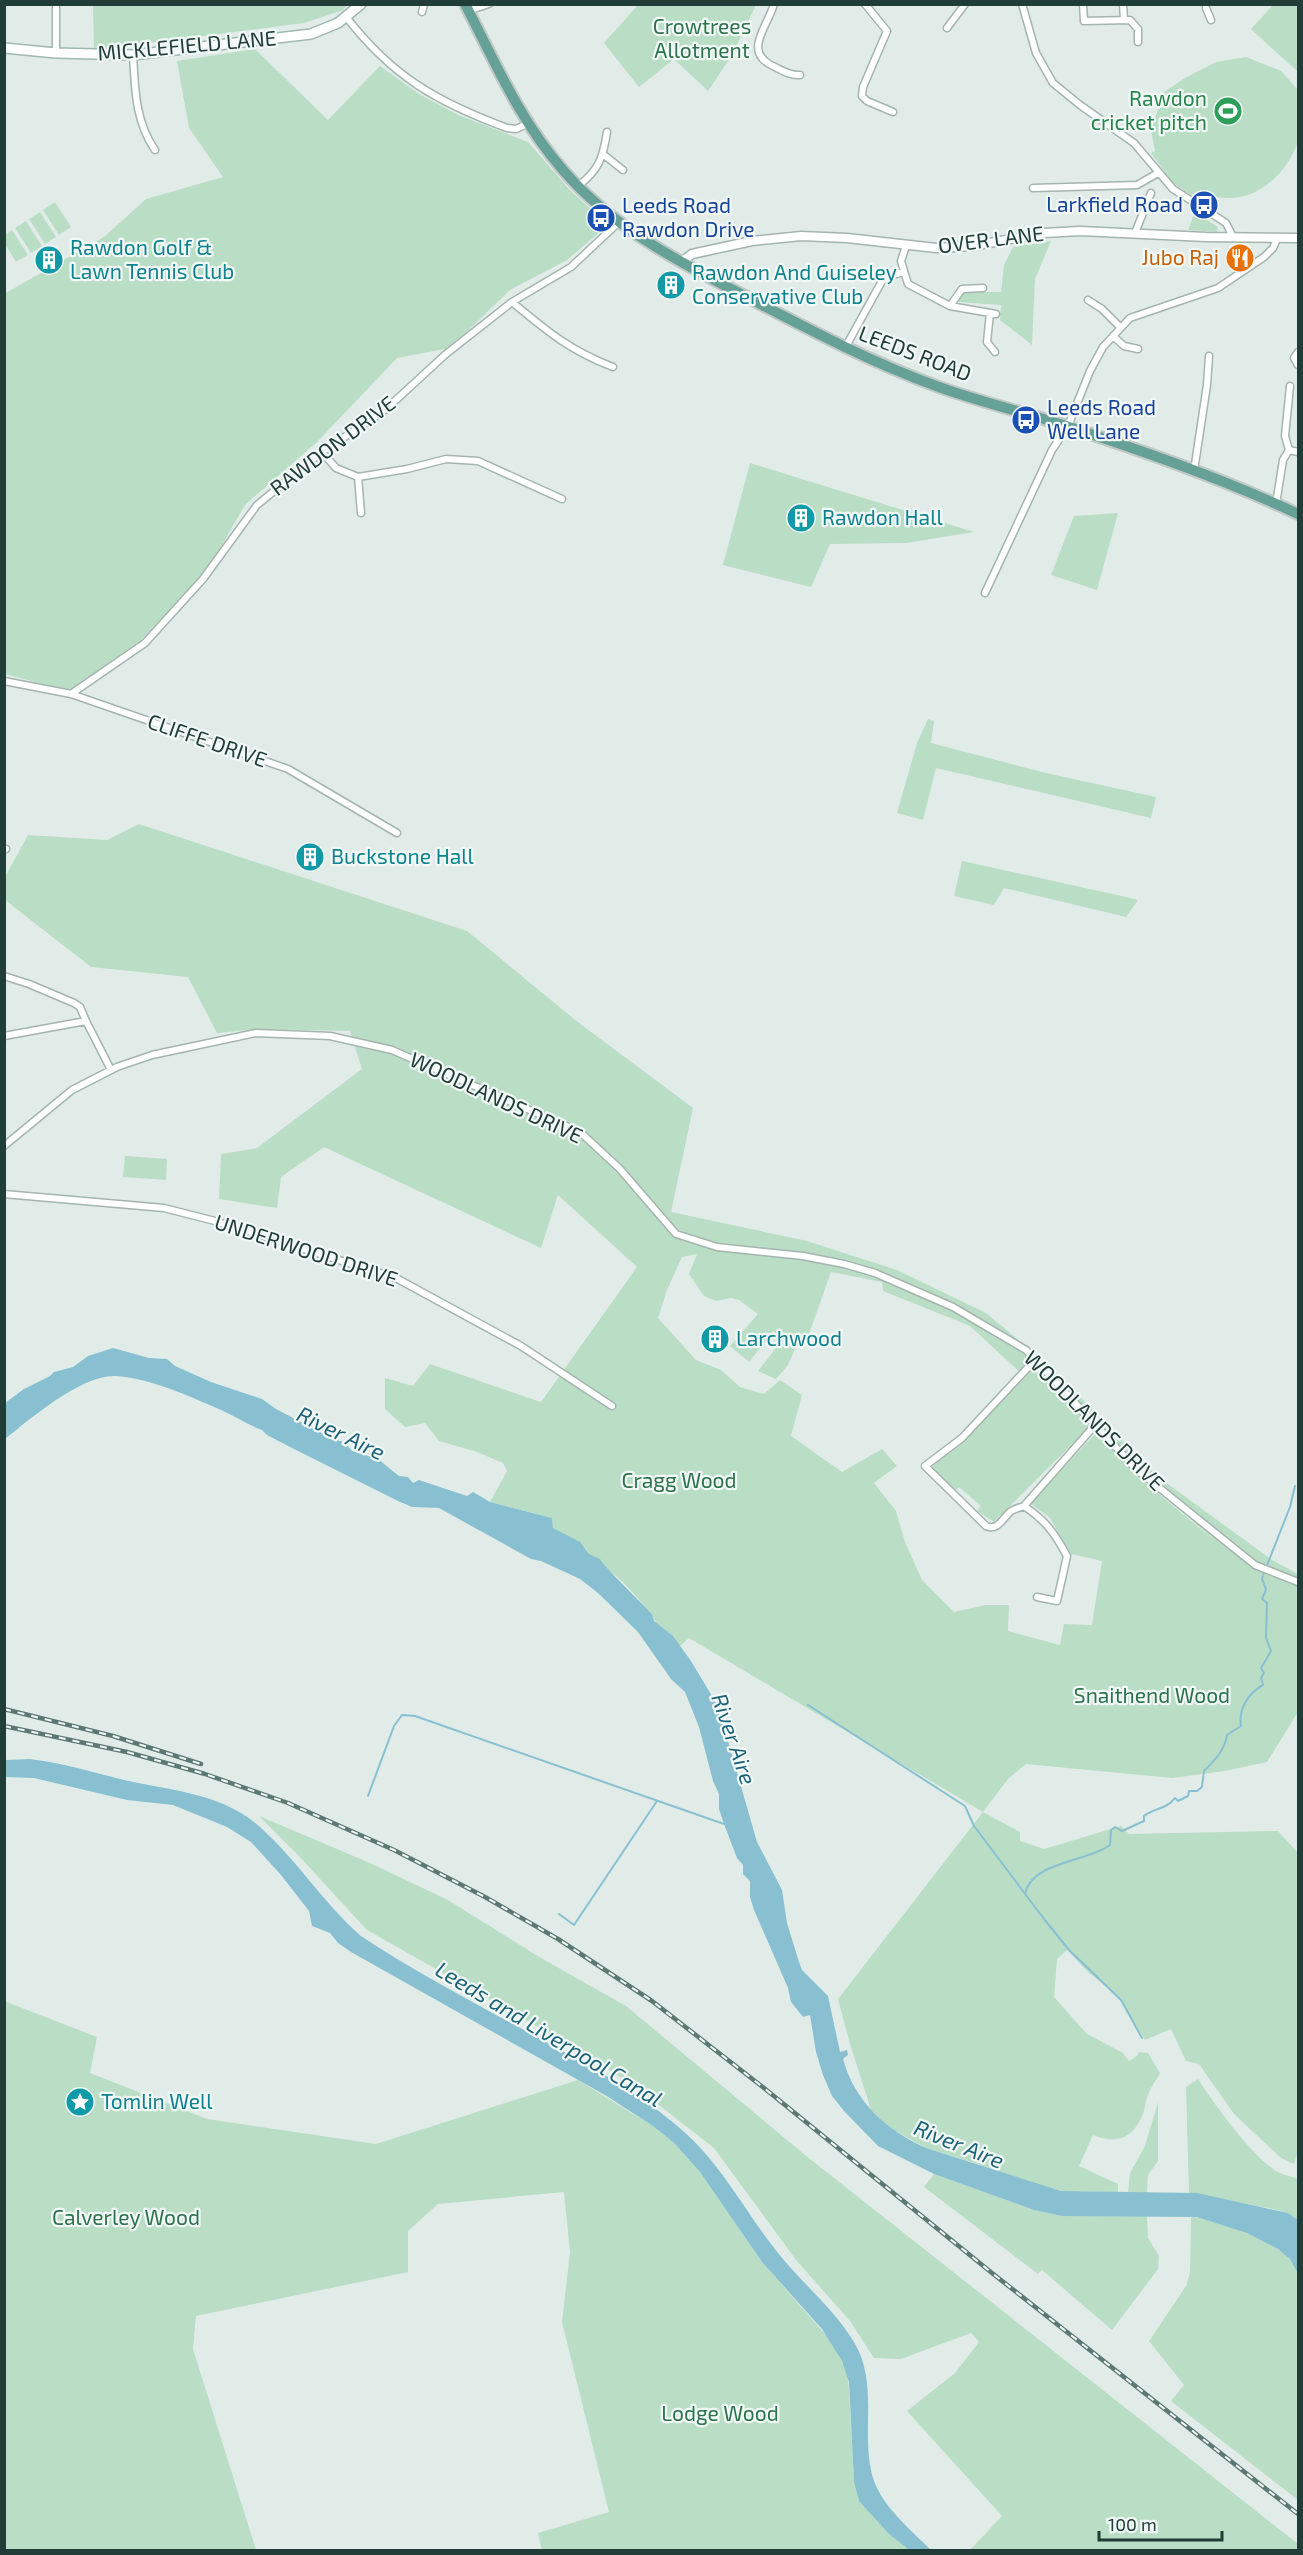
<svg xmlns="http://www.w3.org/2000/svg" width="1303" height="2555" viewBox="0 0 1303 2555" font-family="'Exo 2',sans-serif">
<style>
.green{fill:#baddc6;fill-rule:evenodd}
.water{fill:#89c0d1}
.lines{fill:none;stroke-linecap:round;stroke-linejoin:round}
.stream{stroke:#89c0d1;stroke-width:2}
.minor-casing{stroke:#a4b4af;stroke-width:9}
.tertiary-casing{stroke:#a4b4af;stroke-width:11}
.secondary-casing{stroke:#9fb8b1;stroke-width:12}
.primary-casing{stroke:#c1c9c7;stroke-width:14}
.minor{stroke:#fff;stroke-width:6}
.tertiary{stroke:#fff;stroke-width:8}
.secondary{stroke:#fff;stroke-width:9}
.primary{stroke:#66a197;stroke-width:10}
.rail-casing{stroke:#5c7873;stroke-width:4.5}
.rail{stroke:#f2f8f6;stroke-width:2;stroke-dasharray:7;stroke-linecap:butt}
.labels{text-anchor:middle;stroke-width:4.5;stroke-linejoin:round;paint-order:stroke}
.park-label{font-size:21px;fill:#2c734d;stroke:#f2f8f6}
.street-label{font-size:21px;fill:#213d37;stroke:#f2f8f6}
.leisure-label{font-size:21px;fill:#27864d;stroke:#f2f8f6;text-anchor:end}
.transit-label{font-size:21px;fill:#164399;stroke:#f2f8f6;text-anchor:start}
.culture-label{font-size:21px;fill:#0d838f;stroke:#f2f8f6;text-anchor:start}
.food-label{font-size:21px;fill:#c56008;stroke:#f2f8f6;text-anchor:end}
.water-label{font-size:22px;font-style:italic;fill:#1b6279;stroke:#f2f8f6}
</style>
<rect width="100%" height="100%" fill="#e1ece8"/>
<path class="green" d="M1274,4L1298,5V72L1251,29Z
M93,5H347L343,10L304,23L94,50Z
M638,5V4L756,5L732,55L708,91L674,59L639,87L604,43Z
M255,49L328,120L380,66L419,94L458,115L528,142L570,190L608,225L567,260L510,290L450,348L397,358L318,441L245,505L207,571L141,640L69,691L5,674L4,294L104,237L146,199L223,177L189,128L177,61Z
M1246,57L1281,71L1298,90C1299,105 1303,127 1298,141C1288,172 1260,199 1226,198C1217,198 1207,193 1199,191L1191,195L1173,183L1151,153L1155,151L1151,130L1164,92L1185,78L1216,62Z
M55,202L71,227L59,235L43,210Z
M40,212L56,237L45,244L29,219Z
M1195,212L1218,227L1217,232L1188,230Z
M26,221L42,246L31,253L15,228Z
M12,230L28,255L16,262L5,244V235Z
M1051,241L1035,279L1032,345L1000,320L1001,305L959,302L961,295L965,292H1001L1004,265L1013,247Z
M750,463L974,532L906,543L830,544L811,587L723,565Z
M1118,513L1097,590L1051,575L1074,516Z
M928,719L934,721L931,743L1046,773L1156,797L1151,818L936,768L923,820L897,813L917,743Z
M139,824L467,931L579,1023L693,1108L671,1212L807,1241L897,1270L986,1313L1051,1367L1157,1476L1272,1560L1298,1574V1712L1267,1762L1225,1771L1172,1778L1026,1764L1008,1779L983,1812L1020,1832V1841L1044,1849L1121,1826L1129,1834L1278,1831L1298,1853V2151L1294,2164L1281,2158L1234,2114L1199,2064L1186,2061L1171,2029L1145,2040L1118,1996L1088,1972L1067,1950L1057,1959L1054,1997L1087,2034L1123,2053L1129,2061L1137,2056L1139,2052L1148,2053L1160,2073C1156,2081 1149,2089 1147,2098C1145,2103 1145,2110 1142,2116C1132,2140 1115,2144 1093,2135L1079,2166L1118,2184V2192L1061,2191L1035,2185L978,2164L926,2148L890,2128L871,2110L850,2044L838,1999L983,1812L689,1638L680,1646C672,1634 656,1628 652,1614L622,1581L588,1554L585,1548L553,1528L552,1518L490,1502L507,1471L503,1463L477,1452L439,1441L425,1423L405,1427L385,1409V1378L413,1386L430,1364L541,1402L637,1267L558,1195L541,1248L324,1147L281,1177L277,1208L219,1199L221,1154L257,1148L362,1069L350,1031L260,1029L217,1033L188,977L91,967L5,900V877L28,835L107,840ZM697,1254L689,1274L704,1296L716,1301L731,1298L739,1300L758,1314L730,1346L749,1362L773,1331L783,1339L758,1371L776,1379L788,1365L800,1338L809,1334L831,1272L882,1282L883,1291L970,1326L1024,1376L970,1434L932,1464V1469L955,1491L959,1487L981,1506L977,1511L994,1522L1090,1426L1096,1433L1030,1503L1050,1518L1071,1554L1102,1561L1092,1625L1064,1624L1060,1645L1008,1631L1009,1605H986L954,1612L922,1580L905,1542L896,1511L874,1483L897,1466L882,1449L842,1472L791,1436L802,1395L780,1380L764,1394L740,1387L721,1370L696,1360L658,1318L667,1290L682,1257ZM1103,1440L1215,1541L1135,1474Z
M962,861L1126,897L1138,900L1126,917L1004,888L994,905L954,896Z
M125,1156L167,1159L166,1180L123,1177Z
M259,1816L370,1863L448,1900L541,1958L626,2006L805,2155L1298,2544V2550H970L1002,2516L907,2411L955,2373L979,2342L971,2333L901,2359L874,2358L850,2321L796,2260L714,2148L632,2084L568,2044L367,1930L298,1855Z
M4,2001L97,2037L90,2073L207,2119L376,2144L578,2080L653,2126L674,2143L700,2172L762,2262L831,2341L848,2373L854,2482L859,2500L889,2534L909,2550H542L538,2533L609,2512L562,2322L570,2252L564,2192L438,2204L408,2231V2272L196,2316L193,2349L256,2550H5Z
M1198,2079C1215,2105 1250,2154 1276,2171C1282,2175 1292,2176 1298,2179V2220L1288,2213L1273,2209L1189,2193L1186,2087Z
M1158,2102V2161L1148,2175L1147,2193H1128L1130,2173L1145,2146Z
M934,2174L1034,2210L1062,2216H1147L1148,2238L1159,2256L1158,2269L1112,2330L1042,2270L1038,2274L924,2187Z
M1191,2217C1214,2217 1274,2241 1289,2258C1293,2263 1296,2269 1298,2275V2500L1171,2401L1184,2385L1149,2341L1186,2286L1190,2273Z"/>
<path class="water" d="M113,1348L149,1358L167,1359L175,1366L211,1382L262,1399L276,1409L333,1439L344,1442L352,1451L378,1459L399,1476L408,1477L413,1483L419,1480L467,1496L473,1492L490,1502L552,1518L553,1528L580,1542L589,1554L600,1559C602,1565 645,1606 652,1614L654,1621L673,1636L691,1661L718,1706L757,1842L782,1890L787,1923L799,1962L802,1970L828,1996L840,2052L847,2050L848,2055L843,2059C855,2102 886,2130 926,2148L1061,2191L1197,2193L1288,2213L1298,2220V2274L1290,2259L1278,2249L1247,2233L1197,2217L1062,2216L1034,2210L934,2174L878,2146L844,2111L832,2096L823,2075L816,2052L810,2015L803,2017L791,2002L788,1988L754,1910L750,1897V1881L743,1874V1865L737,1858L724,1824L719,1809V1794L713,1781L699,1727L685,1692L671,1679L638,1632L598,1593L580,1579L541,1561L531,1559L439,1508L412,1507L398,1501L292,1448L267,1435L262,1430C248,1425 235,1416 221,1410C188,1396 151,1378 115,1376C81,1375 30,1419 5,1439V1403L24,1389L50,1376L54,1372L73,1367L88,1356Z
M30,1759C62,1763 93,1772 124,1780C168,1790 218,1793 254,1822C294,1855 322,1902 361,1936C420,1975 484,2008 546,2042C594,2068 643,2095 683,2131C722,2165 746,2213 778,2253C802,2283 834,2309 854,2342C880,2385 859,2436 874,2481C884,2508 911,2530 931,2550H909L889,2534L859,2501L854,2482L849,2382L842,2361L822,2329L762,2262L700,2172L674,2143L653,2126L605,2095L351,1952L338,1943L330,1933L312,1926L309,1911L281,1875L251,1842L227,1827L173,1805L127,1800L34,1778L5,1777V1760Z"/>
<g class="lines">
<path class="stream" d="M808,1705L965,1806L974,1826L1044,1919L1069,1950L1121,2000L1142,2038
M368,1796L394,1726L402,1715L415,1716L724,1824
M1025,1894C1032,1861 1088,1862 1110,1845L1111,1830L1115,1827L1122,1831L1144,1821V1816C1154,1808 1167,1809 1175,1798L1178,1801L1188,1796L1189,1791H1197L1202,1787L1204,1771C1215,1760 1225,1750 1227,1735L1241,1726C1238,1710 1248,1693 1263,1685L1261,1678L1264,1673L1261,1668L1271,1651L1266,1638L1267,1603L1262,1599L1266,1590L1262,1578L1290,1507L1295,1486
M559,1914L574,1925L657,1801"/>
<g class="minor-casing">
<path id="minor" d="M56,4V53
M774,4C768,26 742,52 773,66C781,70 790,76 800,75
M865,4L887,31L863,87L862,96L867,101L893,112
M1022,4L1036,53L1053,83L1080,105L1134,143L1173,189L1226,223L1233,237
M1083,4L1084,21L1130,20L1138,29V42
M1123,4L1124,20
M1206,8L1211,20
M468,11L489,4
M422,12L424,4
M347,18C393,77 437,102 507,128L516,129L527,124
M947,28L965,4
M133,55C135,88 135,121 155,150
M604,155L623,170
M578,186C599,170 603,158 607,132
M1033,188L1137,185L1158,173
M1135,233L1151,193
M906,246L901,261L908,284L950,306L996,314
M1088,300L1102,309L1120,327
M512,302C547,331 569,350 613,367
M950,306L962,289L983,288
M990,313L987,342L995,352
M1113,336L1124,346L1138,349
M845,348L882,281L889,276L904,272
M1298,352L1294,358L1298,365
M1289,450L1298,452
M322,452L336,468L358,477L407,469L446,459L478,461L562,499
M1194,471L1207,385L1209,356
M358,477L361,513
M1276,504L1283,460L1289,450L1285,436L1290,386
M985,593L1052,450L1068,426L1090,371L1103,347L1130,318L1218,288L1264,257L1273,248L1277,239
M4,681L71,694L288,769L397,833
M71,694L145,643L203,579L257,505L322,452L385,410L446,354L512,302L571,267L619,222
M4,848L6,849
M4,976L29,984L74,1003L80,1007L86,1021
M4,1036L86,1021L111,1070
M4,1146L72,1090L117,1067L152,1055L256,1033L330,1036L392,1050L580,1132L619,1168L676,1234L717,1247L803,1256L844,1264L875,1273L953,1307L1026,1350L1136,1469L1255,1565L1298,1582
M4,1194L164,1208L215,1221L396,1278L521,1346L612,1406
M1035,1360L962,1438L925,1466L986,1526C998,1531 1002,1519 1010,1512C1013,1509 1019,1508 1024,1506L1095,1425
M1024,1506C1046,1521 1054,1532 1067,1556L1057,1601L1037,1597"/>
</g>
<g class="tertiary-casing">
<path id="tertiary" d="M681,262L692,254L752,241L801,236L847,238L936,248L973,246L1044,233L1080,231L1206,237L1298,238"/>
</g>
<g class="secondary-casing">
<path id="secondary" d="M4,48L56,53L133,55L311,34L338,23L361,4"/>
</g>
<g class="primary-casing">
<path id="primary" d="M465,4C495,62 520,121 563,170C611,226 677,261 741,294C806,328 870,362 939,387C980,402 1024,412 1066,426C1144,451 1224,479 1298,514"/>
</g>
<use href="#minor" class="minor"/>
<use href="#tertiary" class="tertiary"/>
<use href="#secondary" class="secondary"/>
<use href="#primary" class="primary"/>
<g class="rail-casing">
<path id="rail" d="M4,1709L113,1736L201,1764
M4,1726L127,1752L205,1774L288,1803L394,1850L485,1897L558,1939L652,2001L764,2088L992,2273L1298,2514"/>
</g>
<use href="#rail" class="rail"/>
</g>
<defs>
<g id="stadium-disc" transform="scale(1.5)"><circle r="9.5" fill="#2e9e5b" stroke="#f2f8f6"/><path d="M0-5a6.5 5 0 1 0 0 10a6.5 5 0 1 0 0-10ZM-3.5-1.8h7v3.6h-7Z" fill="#fff"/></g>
<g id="bus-disc" transform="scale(1.5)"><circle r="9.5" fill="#1a4fb4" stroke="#f2f8f6"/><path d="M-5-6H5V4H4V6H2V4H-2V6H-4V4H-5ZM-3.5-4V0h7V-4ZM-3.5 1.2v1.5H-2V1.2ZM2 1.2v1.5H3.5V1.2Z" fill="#fff"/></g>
<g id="restaurant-disc" transform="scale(1.5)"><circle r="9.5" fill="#e8710a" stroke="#f2f8f6"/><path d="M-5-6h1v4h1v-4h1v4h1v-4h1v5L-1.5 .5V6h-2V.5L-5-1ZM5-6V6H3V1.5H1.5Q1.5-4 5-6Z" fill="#fff"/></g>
<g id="building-disc" transform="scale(1.5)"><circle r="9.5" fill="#0f9aa8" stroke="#f2f8f6"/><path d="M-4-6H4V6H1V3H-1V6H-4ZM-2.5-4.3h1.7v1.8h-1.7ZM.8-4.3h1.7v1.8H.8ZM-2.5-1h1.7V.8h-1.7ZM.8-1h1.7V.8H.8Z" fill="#fff"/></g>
<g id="sight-disc" transform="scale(1.5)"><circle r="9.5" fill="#0f9aa8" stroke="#f2f8f6"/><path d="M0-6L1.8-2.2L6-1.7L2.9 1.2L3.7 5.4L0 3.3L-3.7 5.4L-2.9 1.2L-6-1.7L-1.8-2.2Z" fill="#fff"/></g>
</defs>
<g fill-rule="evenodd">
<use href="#stadium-disc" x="1228" y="111"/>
<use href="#bus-disc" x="1204" y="205"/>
<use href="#bus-disc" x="601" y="218"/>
<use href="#restaurant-disc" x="1240" y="258"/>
<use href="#building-disc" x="49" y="260"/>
<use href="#building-disc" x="671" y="285"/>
<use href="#bus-disc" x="1026" y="420"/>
<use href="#building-disc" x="801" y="518"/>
<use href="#building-disc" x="310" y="857"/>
<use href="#building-disc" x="715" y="1339"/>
<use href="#sight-disc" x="80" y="2102"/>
</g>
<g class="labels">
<g class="park-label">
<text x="702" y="34">Crowtrees<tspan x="702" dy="24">Allotment</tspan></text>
<text x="679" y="1488">Cragg Wood</text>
<text x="1152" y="1703">Snaithend Wood</text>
<text x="126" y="2225">Calverley Wood</text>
<text x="720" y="2421">Lodge Wood</text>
</g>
<g class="street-label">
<text transform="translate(187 46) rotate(-5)" y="7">MICKLEFIELD LANE</text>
<text transform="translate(991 240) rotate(-7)" y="7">OVER LANE</text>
<text transform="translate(915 354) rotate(21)" y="7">LEEDS ROAD</text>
<text transform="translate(333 446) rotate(-37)" y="7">RAWDON DRIVE</text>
<text transform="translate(207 741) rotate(19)" y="7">CLIFFE DRIVE</text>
<text transform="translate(496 1098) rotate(25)" y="7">WOODLANDS DRIVE</text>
<text transform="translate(306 1251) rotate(18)" y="7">UNDERWOOD DRIVE</text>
<text transform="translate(1094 1421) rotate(45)" y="7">WOODLANDS DRIVE</text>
</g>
<g class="leisure-label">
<text x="1207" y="106">Rawdon<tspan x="1207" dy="24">cricket pitch</tspan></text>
</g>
<g class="transit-label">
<text x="1183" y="212" text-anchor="end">Larkfield Road</text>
<text x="622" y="213">Leeds Road<tspan x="622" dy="24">Rawdon Drive</tspan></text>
<text x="1047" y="415">Leeds Road<tspan x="1047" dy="24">Well Lane</tspan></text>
</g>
<g class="culture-label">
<text x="70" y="255">Rawdon Golf &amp;<tspan x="70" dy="24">Lawn Tennis Club</tspan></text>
<text x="692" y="280">Rawdon And Guiseley<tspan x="692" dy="24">Conservative Club</tspan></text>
<text x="822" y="525">Rawdon Hall</text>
<text x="331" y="864">Buckstone Hall</text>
<text x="736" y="1346">Larchwood</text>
<text x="101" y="2109">Tomlin Well</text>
</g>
<g class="food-label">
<text x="1219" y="265">Jubo Raj</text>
</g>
<g class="water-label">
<text transform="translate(341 1433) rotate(26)" y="8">River Aire</text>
<text transform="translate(734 1739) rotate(71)" y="8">River Aire</text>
<text transform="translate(549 2034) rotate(31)" y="8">Leeds and Liverpool Canal</text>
<text transform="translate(959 2144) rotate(22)" y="8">River Aire</text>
</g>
</g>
<rect width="1303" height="2555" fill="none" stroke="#213d37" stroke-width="12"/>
<path d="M1099 2531v9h123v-9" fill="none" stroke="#213d37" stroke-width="3"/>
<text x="1108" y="2531" font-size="18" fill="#213d37" stroke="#f2f8f6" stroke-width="4.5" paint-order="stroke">100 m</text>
</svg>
